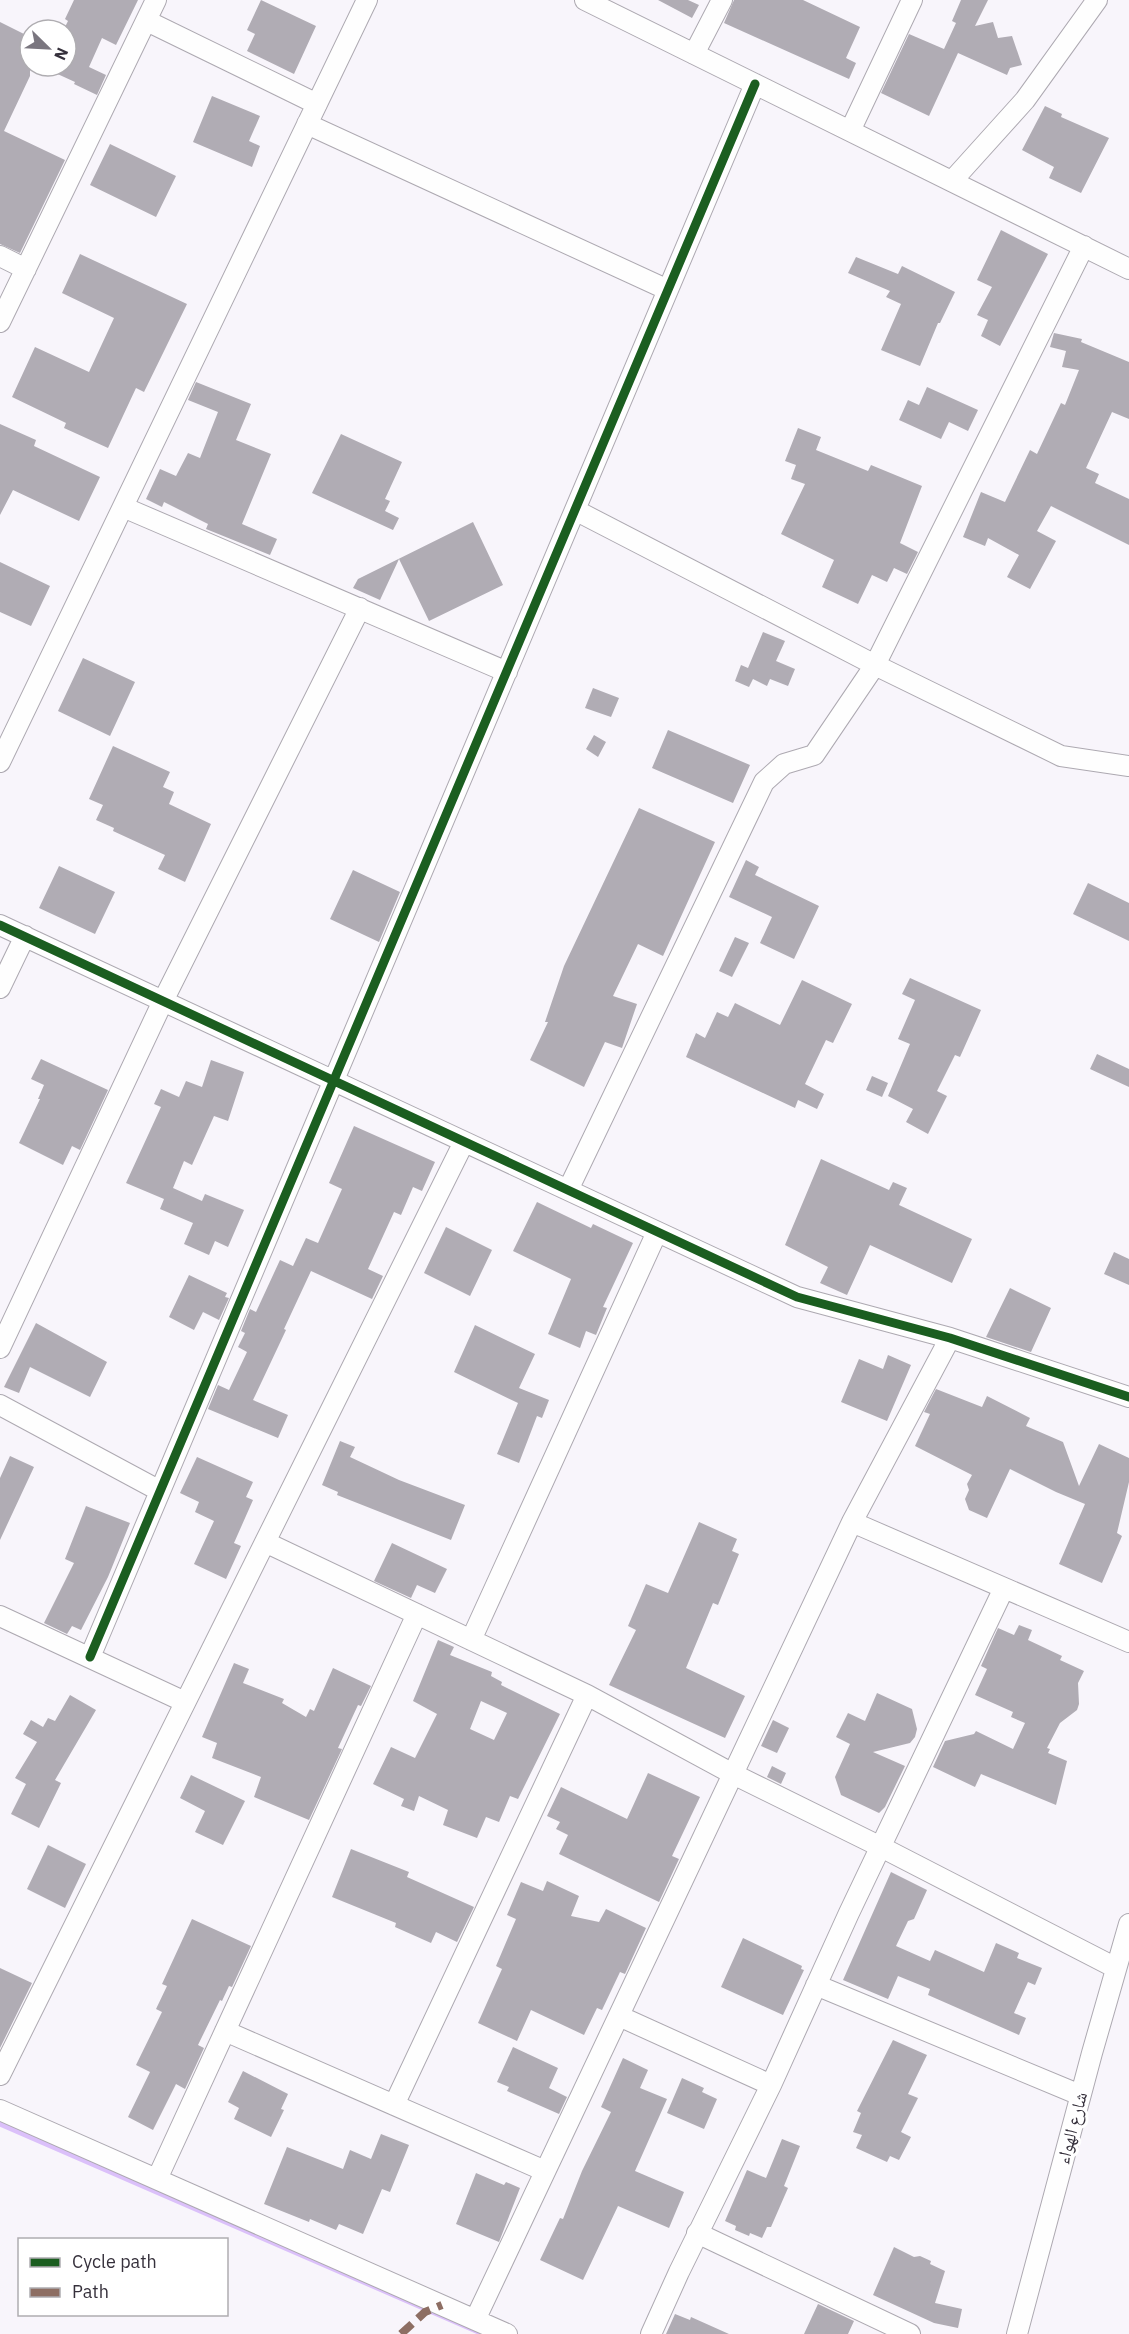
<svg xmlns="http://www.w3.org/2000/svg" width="1129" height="2334" viewBox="0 0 1129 2334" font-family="'IBM Plex Sans','Noto Naskh Arabic',sans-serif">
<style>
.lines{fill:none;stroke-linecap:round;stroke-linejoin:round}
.stream{stroke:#dbc0fa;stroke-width:5}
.building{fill:#b0acb4;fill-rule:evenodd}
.minor-casing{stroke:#ada9b1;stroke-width:22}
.minor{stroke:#fefefe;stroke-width:20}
.quiet{stroke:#8d6e63;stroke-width:8;stroke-dasharray:15 8;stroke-linecap:butt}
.cycleway-casing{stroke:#fff;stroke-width:13}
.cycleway{stroke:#1b5e20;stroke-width:9}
.labels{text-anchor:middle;stroke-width:6;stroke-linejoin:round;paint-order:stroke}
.street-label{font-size:18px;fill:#36313c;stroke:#fff}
</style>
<rect width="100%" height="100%" fill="#f8f5fb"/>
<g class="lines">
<path class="stream" d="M0,2124L483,2334"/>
</g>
<path class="building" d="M74,0H138L116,45L102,38L89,67L106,75L97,95L74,84L75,82L40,66H66V25L68,21L65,19Z
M261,0L316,26L294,74L247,51L255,34L247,30Z
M658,0H688L699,5L692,18Z
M734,0H803L860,27L846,58L856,63L849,79L724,23Z
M961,0H988L975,26L993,22L998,38L1012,36L1022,65L1010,68L1007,75L958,53L929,116L881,93L909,34L944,49L956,23L952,21Z
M0,22L30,37V76L4,131L65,160L20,253L0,244Z
M212,96L260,116L249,141L260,146L252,167L193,142Z
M1045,106L1062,114L1061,117L1109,138L1081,193L1049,178L1054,167L1022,150Z
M110,144L176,176L156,217L90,185Z
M1001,230L1048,254L1000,346L981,336L988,320L977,315L992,287L977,280Z
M80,254L187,304L144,392L136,388L108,448L64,428L66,423L12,397L35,347L89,372L114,318L62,293Z
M856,257L898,274L902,266L955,292L940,323H938L920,366L881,350L901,304L886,297L890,291L848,273Z
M1054,333L1082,339L1081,342L1129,362V419L1112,412L1086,468L1099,474L1095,483L1129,499V545L1051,506L1037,531L1056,541L1030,589L1007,577L1019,555L988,538L985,546L963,537L981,492L1005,502L1030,450L1037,454L1061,403L1065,405L1079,370L1062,367L1066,351L1050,347Z
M196,382L251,404L236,440L271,454L242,524L277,539L270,555L206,529L208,524L164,502L162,507L146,499L160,469L176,476L188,453L200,458L218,412L188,400Z
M927,387L978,410L968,431L949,422L941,439L899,420L908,400L919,405Z
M0,424L36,440L34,446L100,477L79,521L13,490L0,515Z
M798,428L821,437L816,450L868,471L871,465L922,486L900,543L918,552L907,574L894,568L887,582L872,575L858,604L822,587L834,560L781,534L805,484L791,479L796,465L785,461Z
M341,434L402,462L385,499L390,501L385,511L399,518L393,530L312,493Z
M473,522L503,585L429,621L399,559L380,600L353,588L358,579Z
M0,562L50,586L31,626L0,612Z
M763,632L785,641L776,661L795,669L788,686L770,679L767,686L753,679L749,687L735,681L741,665L748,668Z
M83,658L135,682L110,736L58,711Z
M593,688L619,698L611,717L585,708Z
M668,730L750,765L733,803L652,768Z
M594,735L606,742L598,757L586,749Z
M113,746L170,772L163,787L174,792L169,804L211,824L185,882L158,869L165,855L113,831L114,828L96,820L103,805L89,799Z
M639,808L715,842L663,956L638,944L613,996L637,1004L622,1048L605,1042L584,1087L530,1060L548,1022H545L564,966Z
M746,860L759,867L755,875L819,906L794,959L760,943L772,917L729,897Z
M59,866L115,892L95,934L39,908Z
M353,870L400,892L379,942L330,919Z
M1088,883L1129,903V941L1073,914Z
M735,937L749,943L732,977L719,971Z
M910,978L981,1010L960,1057L955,1055L937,1091L947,1096L928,1134L906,1122L913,1109L888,1096L910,1044L898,1039L915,1000L902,994Z
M802,980L852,1004L833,1043L826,1040L805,1084L824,1094L817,1109L798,1100L795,1108L686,1057L696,1033L705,1038L717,1012L728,1017L735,1003L780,1025Z
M1097,1054L1129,1069V1087L1090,1069Z
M41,1059L108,1090L80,1150L72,1146L63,1165L19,1143L40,1099H38L44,1085L31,1079Z
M211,1060L244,1072L228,1121L214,1116L192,1165L184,1161L173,1188L202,1201L205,1194L244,1210L228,1247L215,1241L209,1255L184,1244L193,1223L160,1209L164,1199L126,1183L161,1107L154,1104L161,1089L179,1097L186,1081L202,1087Z
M872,1076L888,1083L882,1097L866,1090Z
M354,1126L435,1162L422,1191L413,1187L401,1215L394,1212L368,1269L383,1276L372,1299L311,1271L284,1329L286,1330L253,1400L288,1415L278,1438L208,1409L218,1385L229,1390L247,1352L238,1347L245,1333L241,1331L250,1309L256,1312L280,1260L293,1266L306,1238L318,1243L342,1189L329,1183Z
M821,1159L889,1190L893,1182L907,1188L899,1205L972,1239L952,1283L870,1245L847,1295L820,1283L828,1267L785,1245Z
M537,1202L591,1228L593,1224L633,1243L603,1307L607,1308L596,1335L586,1331L580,1348L548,1334L571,1279L513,1251Z
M446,1227L492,1250L470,1296L424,1273Z
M1114,1252L1129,1259V1285L1104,1274Z
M189,1275L227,1293L225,1297L229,1298L219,1320L203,1312L194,1330L169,1317Z
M1010,1288L1051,1308L1031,1352L986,1337Z
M36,1323L107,1362L90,1397L30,1367L19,1393L4,1387Z
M475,1325L535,1354L519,1388L549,1400L542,1418L537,1416L519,1463L497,1454L518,1403L454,1372Z
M888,1355L911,1365L887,1421L841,1402L859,1359L883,1369Z
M936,1389L982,1407L987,1396L1030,1418L1026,1426L1063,1442L1079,1486L1099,1444L1129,1458V1482L1117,1533L1122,1536L1102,1583L1059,1564L1085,1504L1056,1492L1010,1469L987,1518L969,1510L965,1499L969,1490L967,1484L972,1475L915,1446L930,1414L924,1412Z
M340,1441L355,1447L350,1457L399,1480L465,1505L451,1540L337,1495L338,1492L322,1485Z
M10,1456L34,1467L0,1540V1478Z
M197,1457L253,1482L246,1497L253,1500L234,1543L241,1546L226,1579L194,1564L214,1521L195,1512L199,1502L180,1493Z
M86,1506L130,1523L108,1577L81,1630L72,1626L67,1634L44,1623L74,1563L65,1559Z
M699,1522L737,1539L732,1551L739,1554L718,1605L713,1603L686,1668L745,1696L725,1738L609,1685L636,1630L628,1626L646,1584L668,1593Z
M392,1543L447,1569L435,1593L417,1585L411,1598L374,1581Z
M1019,1625L1032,1630L1028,1640L1062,1656L1060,1660L1084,1671L1078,1683L1079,1704L1077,1710L1060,1723L1047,1748L1050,1749L1048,1753L1067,1761L1056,1805L981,1774L975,1787L933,1767L945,1741L974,1734L976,1731L1013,1749L1025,1723L1011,1717L1013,1712L975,1695L987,1669L981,1666L998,1628L1014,1635Z
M438,1640L454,1647L450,1655L492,1672L491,1676L502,1682L501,1685L560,1714L518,1799L510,1796L499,1822L486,1817L477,1838L443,1825L448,1810L419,1796L414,1811L401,1806L404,1799L373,1784L391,1747L415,1758L437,1714L413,1701ZM481,1701L507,1713L494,1740L470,1729Z
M234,1663L249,1669L243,1683L284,1699L282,1703L306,1717L310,1709L314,1711L333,1668L371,1686L361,1706L358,1705L338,1748L342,1749L309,1820L254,1797L261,1777L212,1758L217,1743L202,1737Z
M877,1693L912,1709L917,1729L915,1737L910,1743L873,1752L905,1766L885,1807L879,1813L841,1795L835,1777L850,1744L836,1737L848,1713L865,1721Z
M70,1695L96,1710L55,1780L61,1783L39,1828L11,1814L26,1784L15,1778L37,1742L23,1734L31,1720L43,1727L48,1718L55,1721Z
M773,1720L789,1728L777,1753L761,1746Z
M772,1766L786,1773L781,1784L767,1777Z
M648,1773L700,1797L672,1856L679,1859L659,1902L559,1854L568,1835L556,1829L560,1822L547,1816L561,1787L627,1819Z
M191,1775L245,1801L223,1845L195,1832L205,1811L180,1798Z
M48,1845L86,1864L65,1908L27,1889Z
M351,1849L409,1872L407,1877L474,1907L457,1942L436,1932L431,1943L395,1927L396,1923L332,1897Z
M891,1872L927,1890L914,1919L908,1921L896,1946L930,1961L935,1950L984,1972L996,1943L1019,1953L1017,1958L1042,1968L1035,1985L1028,1982L1014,2013L1026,2018L1019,2035L928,1995L930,1989L898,1976L888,1999L843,1980Z
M547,1881L579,1896L571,1916L599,1922L606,1909L646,1928L625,1974L620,1972L602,2010L597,2008L584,2035L531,2010L517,2041L478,2023L502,1969L496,1966L516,1919L507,1915L521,1882L543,1891Z
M192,1919L251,1946L232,1987L229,1986L222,2001L220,2000L198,2045L204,2048L185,2089L176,2084L153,2130L128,2117L150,2072L136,2065L162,2012L156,2009L167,1986L162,1984Z
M743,1938L802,1966L801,1969L804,1970L783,2015L721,1987Z
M0,1968L32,1983L0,2048Z
M893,2040L927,2055L908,2094L918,2098L901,2132L911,2137L899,2160L890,2156L887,2162L856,2148L862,2135L853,2132L861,2113L857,2111Z
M513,2047L558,2068L549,2088L567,2097L559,2114L507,2091L509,2087L497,2082Z
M623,2058L648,2070L640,2088L667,2099L635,2171L684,2192L669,2228L618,2206L583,2280L540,2260L560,2218L563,2219L582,2171L611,2112L601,2107Z
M243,2071L288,2094L281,2109L284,2110L271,2137L234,2119L239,2108L228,2102Z
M682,2078L704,2088L702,2092L717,2099L704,2129L667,2113Z
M381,2134L409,2145L390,2192L382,2189L363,2234L339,2224L336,2230L310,2219L309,2222L264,2204L287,2147L343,2169L350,2150L371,2159Z
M782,2139L800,2146L784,2186L788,2188L771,2227H767L762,2238L750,2233L749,2236L735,2230L736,2226L725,2221L747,2170L766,2178Z
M476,2173L504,2185L506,2182L520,2188L499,2242L456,2224Z
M894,2247L914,2257L920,2256L931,2261L930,2264L945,2271L935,2303L962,2309L958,2328L934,2323L873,2295Z
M818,2304L854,2321L848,2334H804Z
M675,2314L690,2320L691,2317L729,2334H666Z"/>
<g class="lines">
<g class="minor-casing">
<path id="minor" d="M585,0L1129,269
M147,21L317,104
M694,54L722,0
M307,124L668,290
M850,131L912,0
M952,181L1025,100L1097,0
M0,256L26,269
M0,322L156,0
M123,507L507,672
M575,510L875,665L1061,756L1129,766
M0,762L367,0
M0,925L797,1297L950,1338L1129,1397
M0,988L25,936
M568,1190L764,782L784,764L814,755L875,665L1084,246
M0,1348L163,1001L360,608
M0,1405L160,1491
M852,1522L1129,1642
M265,1542L587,1695L733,1774L881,1847L1116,1968
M0,1616L185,1702
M471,1640L657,1232
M90,1657L755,84
M816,1985L1080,2095
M619,2016L771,2085
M225,2031L545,2171
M0,2075L464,1142
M394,2105L587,1695
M0,2110L507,2334
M157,2179L417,1614
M697,2233L910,2334
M475,2320L852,1522L950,1338
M651,2334L679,2272L771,2085L849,1913L1004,1588
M1017,2334L1092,2053L1129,1924"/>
</g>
<use href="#minor" class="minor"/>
<path class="quiet" d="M401,2334L425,2312L442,2305"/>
<g class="cycleway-casing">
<path id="cycleway" d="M0,925L797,1297L950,1338L1129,1397
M90,1657L755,84"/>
</g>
<use href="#cycleway" class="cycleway"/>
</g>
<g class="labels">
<g class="street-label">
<text transform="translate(1072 2128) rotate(-75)" y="6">شارع الهواء</text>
</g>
</g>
<rect x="18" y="2238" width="210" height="78" fill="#ffffff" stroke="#afadb1" stroke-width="1.5"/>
<rect x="30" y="2258" width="30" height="9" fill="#1b5e20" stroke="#afadb1" stroke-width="1.5"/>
<text x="72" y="2268" font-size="18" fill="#36313c">Cycle path</text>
<rect x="30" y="2288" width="30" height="9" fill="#8d6e63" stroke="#afadb1" stroke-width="1.5"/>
<text x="72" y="2298" font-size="18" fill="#36313c">Path</text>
<g transform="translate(48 48) rotate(114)"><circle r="28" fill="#ffffff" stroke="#afadb1" stroke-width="1.5"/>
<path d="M0-4.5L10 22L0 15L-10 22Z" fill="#7a767f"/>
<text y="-9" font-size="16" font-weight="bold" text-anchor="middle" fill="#36313c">N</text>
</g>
</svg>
